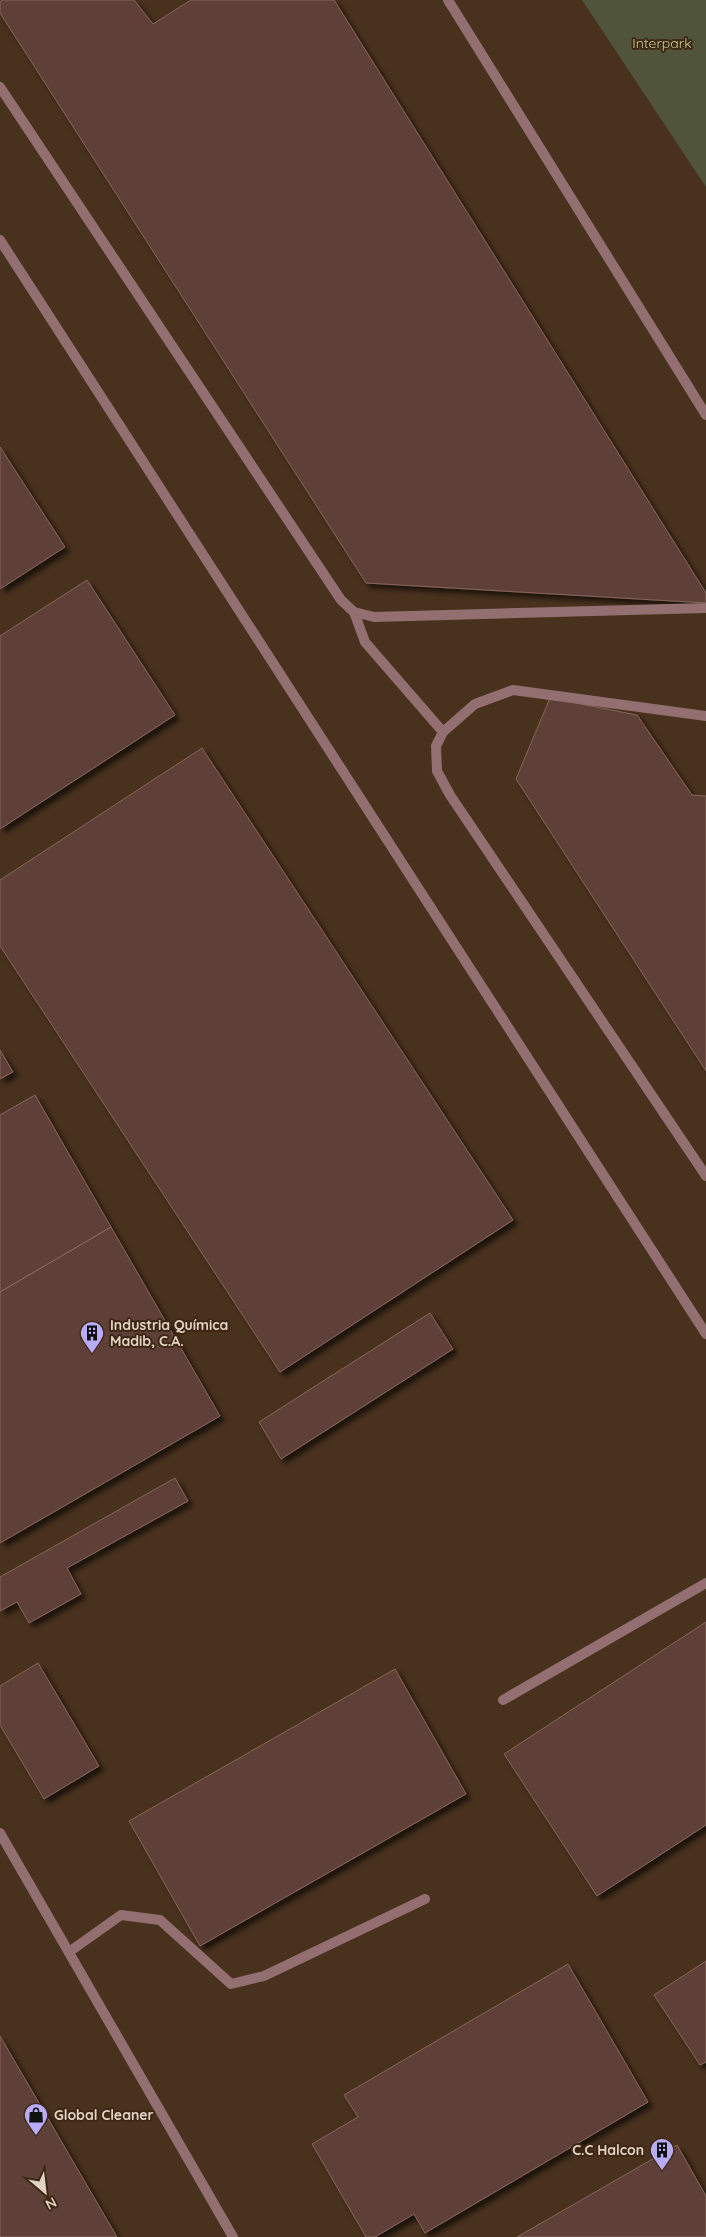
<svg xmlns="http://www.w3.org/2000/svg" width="706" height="2237" viewBox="0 0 706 2237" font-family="Quicksand,sans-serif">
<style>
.green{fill:#50543b}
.building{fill:#5f4037;stroke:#87655b;filter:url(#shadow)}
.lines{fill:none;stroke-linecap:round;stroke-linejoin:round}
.lane{stroke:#946f71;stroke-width:10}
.street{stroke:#946f71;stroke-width:10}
.labels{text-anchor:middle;stroke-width:4;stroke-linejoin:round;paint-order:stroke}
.park-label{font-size:14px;fill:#c5d097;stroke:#3e2713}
.poi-label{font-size:14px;font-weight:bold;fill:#e2d3c7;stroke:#3e2713;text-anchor:start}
</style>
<defs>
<filter id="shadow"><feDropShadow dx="4.5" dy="4.5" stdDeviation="2.5" flood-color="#0009"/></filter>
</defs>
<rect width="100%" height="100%" fill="#48311d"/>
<path class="green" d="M582,0H706V187Z"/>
<path class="building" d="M2,0H134L153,24L191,0H334L706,593V603L366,583L0,13V2Z
M0,447L65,547L0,589Z
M87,580L175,715L0,829V636Z
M550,698L637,715L692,795L706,796V1071L516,779Z
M202,748L513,1220L280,1372L0,946V880Z
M0,1050L13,1072L0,1079Z
M35,1095L111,1227L0,1292V1115Z
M111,1227L220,1416L0,1543V1292Z
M430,1313L453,1349L281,1459L259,1422Z
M175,1478L188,1501L67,1568L81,1594L29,1623L17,1602L0,1611V1577Z
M706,1622V1825L597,1896L504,1754Z
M38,1663L99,1766L44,1799L0,1725V1686Z
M395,1669L466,1794L200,1946L129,1821Z
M706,1961V2062L700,2065L654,1995Z
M568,1964L648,2102L425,2233L414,2214L375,2237H366L312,2144L358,2117L344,2095Z
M0,2036L117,2237H0Z
M677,2145L706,2196V2237H517Z"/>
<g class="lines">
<path class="lane" d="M448,0L706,415
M0,87L341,600L354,612L374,617L706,608
M354,612L365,642L443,732
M706,716L513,690L475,704L443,732L436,746L437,771L450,795L706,1176
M503,1700L706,1583
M69,1952L121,1915L160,1920L231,1984L264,1976L425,1899"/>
<path class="street" d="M0,240L706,1334
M0,1833L233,2237"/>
</g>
<defs>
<g id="building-pin" transform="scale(1.25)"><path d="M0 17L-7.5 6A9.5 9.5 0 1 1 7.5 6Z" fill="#b8abf7" stroke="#3e2713"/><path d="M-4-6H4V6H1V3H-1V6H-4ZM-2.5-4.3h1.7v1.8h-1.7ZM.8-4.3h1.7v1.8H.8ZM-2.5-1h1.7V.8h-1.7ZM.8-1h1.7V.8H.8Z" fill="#111"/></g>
<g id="shop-pin" transform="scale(1.25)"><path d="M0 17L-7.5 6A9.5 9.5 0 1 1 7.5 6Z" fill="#b8abf7" stroke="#3e2713"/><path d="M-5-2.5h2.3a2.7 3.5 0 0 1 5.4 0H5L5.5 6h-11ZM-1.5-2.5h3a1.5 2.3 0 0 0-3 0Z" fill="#111"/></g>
</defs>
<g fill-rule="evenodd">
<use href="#building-pin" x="92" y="1333"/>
<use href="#shop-pin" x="36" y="2115"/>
<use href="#building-pin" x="662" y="2150"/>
</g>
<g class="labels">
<g class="park-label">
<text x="662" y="48">Interpark</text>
</g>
<g class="poi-label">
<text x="110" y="1330">Industria Química<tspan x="110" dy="16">Madib, C.A.</tspan></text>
<text x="54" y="2120">Global Cleaner</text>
<text x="644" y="2155" text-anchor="end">C.C Halcon</text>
</g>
</g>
<g transform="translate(45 2192) rotate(152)" stroke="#3e2713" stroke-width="4" paint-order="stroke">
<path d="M0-4L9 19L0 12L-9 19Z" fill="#e2d3c7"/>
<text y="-8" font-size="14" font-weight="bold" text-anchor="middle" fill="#e2d3c7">N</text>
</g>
</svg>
